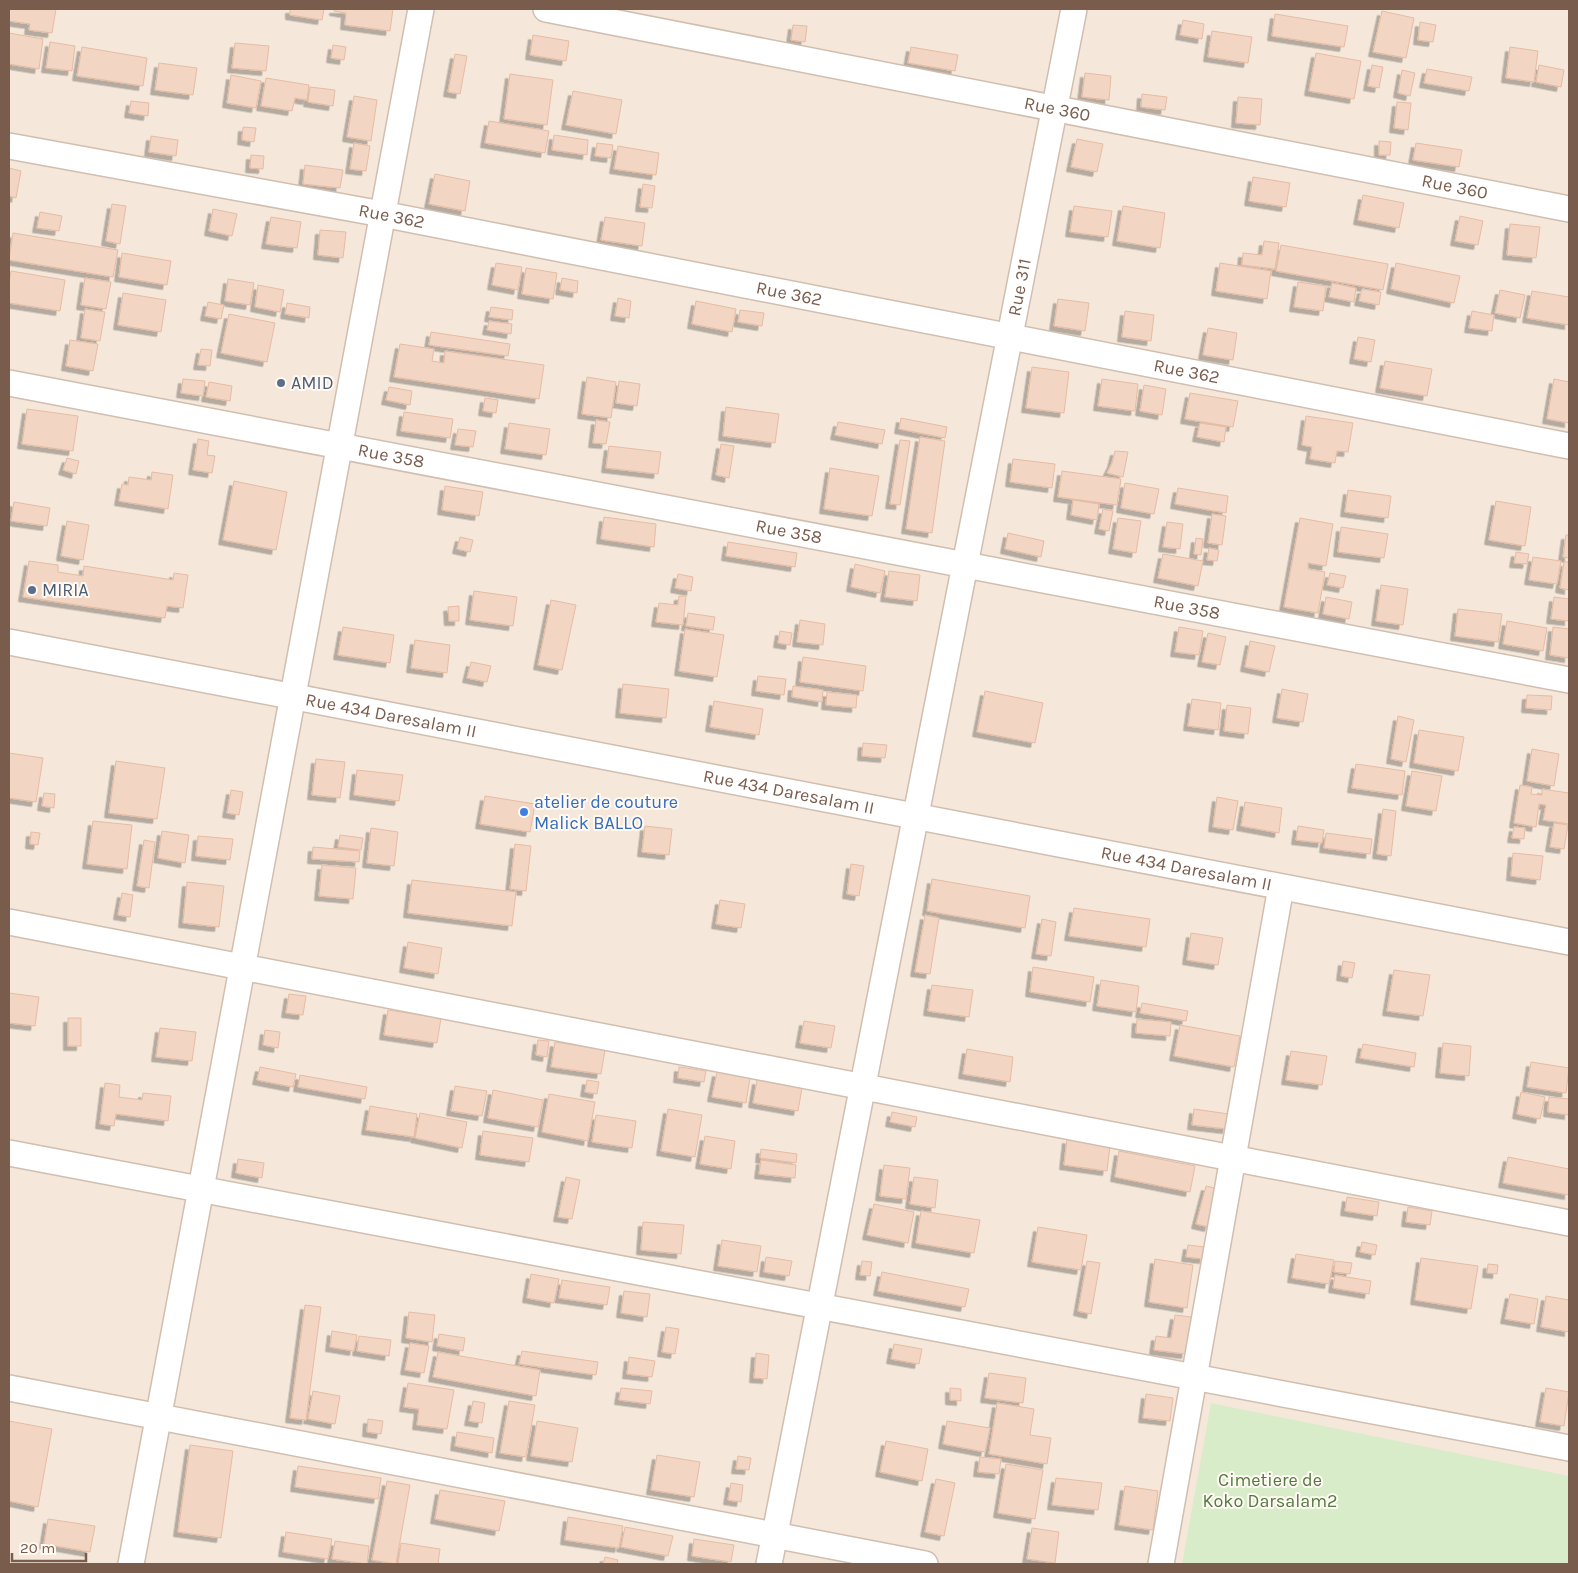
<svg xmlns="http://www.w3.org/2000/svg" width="1578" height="1573" viewBox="0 0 1578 1573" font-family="Karla,sans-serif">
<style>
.residential{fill:#f5e8da}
.green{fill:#d8ecc9}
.building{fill:#f3d5c3;stroke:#e6bba3;filter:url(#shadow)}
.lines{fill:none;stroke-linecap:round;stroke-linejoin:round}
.minor-casing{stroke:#d1beb0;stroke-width:28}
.minor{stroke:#fff;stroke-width:25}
.service-dot{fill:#5c6f8a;stroke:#fffaf3;stroke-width:2}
.shop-dot{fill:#3f7fe0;stroke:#fffaf3;stroke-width:2}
.labels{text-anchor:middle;stroke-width:4;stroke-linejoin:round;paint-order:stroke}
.street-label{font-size:18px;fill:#7a5c4d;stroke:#fffaf3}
.service-label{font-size:18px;fill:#4e5e75;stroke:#fffaf3;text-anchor:start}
.shop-label{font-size:18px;fill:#366cbe;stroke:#fffaf3;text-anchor:start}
.park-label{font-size:18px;fill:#537a41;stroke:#fffaf3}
</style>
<defs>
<filter id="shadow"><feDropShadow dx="-4.5" dy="4.5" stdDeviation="0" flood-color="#0004"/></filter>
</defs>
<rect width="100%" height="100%" fill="#fdf6ec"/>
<path class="residential" d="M9,9H1569V1564H9Z"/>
<path class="green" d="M1211,1403L1569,1476V1564H1182Z"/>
<path class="building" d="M9,9H56L52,33L29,30L30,24L9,21Z
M290,9H324L322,20L290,15Z
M334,9H393L390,31L345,25L346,13L334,11Z
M1382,11L1414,18L1406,58L1373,52Z
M1275,14L1348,26L1344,47L1272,36Z
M1183,20L1204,24L1202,39L1180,35Z
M1420,22L1436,25L1433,42L1418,40Z
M793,25L807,26L805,42L791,40Z
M1212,31L1252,37L1248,63L1208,57Z
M9,33L43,39L39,69L9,64Z
M533,35L569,41L566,61L530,55Z
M50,42L75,46L72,71L46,68Z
M235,43L269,46L266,71L232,68Z
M333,45L346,47L344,60L331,58Z
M82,47L147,58L143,86L77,76Z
M911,47L958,55L955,71L908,63Z
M1510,47L1538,51L1534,82L1506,78Z
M1316,53L1361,61L1354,99L1309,91Z
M455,54L467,56L460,94L448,92Z
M159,63L197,68L193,95L155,90Z
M1372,65L1383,67L1379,88L1368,86Z
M1539,65L1564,70L1561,87L1536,82Z
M1427,69L1472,77L1469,91L1424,83Z
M1402,70L1415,73L1410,96L1398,93Z
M1085,73L1111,76L1109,100L1082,97Z
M510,74L553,80L547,125L504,119Z
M231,75L261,81L256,108L227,103Z
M266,78L309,85L307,100L295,98L292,111L261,106Z
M310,87L335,90L333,106L308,102Z
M573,91L622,100L616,134L566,125Z
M1142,94L1167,97L1165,110L1141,107Z
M354,96L377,100L371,141L347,137Z
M1238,97L1262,99L1260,125L1236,123Z
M131,101L149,103L148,116L129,113Z
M1397,102L1411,103L1408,130L1394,128Z
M489,121L549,131L545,153L485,143Z
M243,127L256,128L254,142L242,140Z
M554,135L588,140L587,155L552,150Z
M151,136L178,140L176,156L149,152Z
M1077,139L1103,144L1097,172L1071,167Z
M1379,141L1391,142L1390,155H1379Z
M354,143L370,146L366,171L350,169Z
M597,143L613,145L611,158L595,156Z
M1416,143L1462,150L1459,167L1413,160Z
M618,146L659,153L656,175L614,169Z
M251,155L264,156L263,169L250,168Z
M305,165L343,170L340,188L303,184Z
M9,168L21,171L16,198L9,196Z
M435,174L470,181L465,211L429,204Z
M1253,177L1290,183L1286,207L1249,201Z
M643,184L655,186L652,208L640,207Z
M1363,195L1404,203L1399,228L1358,220Z
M112,204L126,206L120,244L106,241Z
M1074,206L1112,211L1108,237L1070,232Z
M1123,206L1165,213L1160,248L1117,241Z
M213,209L237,214L232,236L209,231Z
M40,212L62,216L59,231L37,228Z
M1460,216L1483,221L1478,245L1455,241Z
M271,217L301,222L297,248L266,244Z
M605,217L645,223L642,246L601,240Z
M1510,224L1540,227L1536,258L1507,255Z
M320,230L346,232L343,258L318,255Z
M13,233L118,250L113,277L9,260Z
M1264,241L1279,243L1275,269L1242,265L1243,253L1262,255Z
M1281,245L1388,264L1383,290L1276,271Z
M122,253L171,261L167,285L119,277Z
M496,263L522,267L518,290L492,285Z
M1220,263L1271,271L1267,299L1216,291Z
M1396,263L1460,276L1454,303L1391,289Z
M526,268L557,273L553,299L522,294Z
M11,271L65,280L60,311L9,303V283Z
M85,278L111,282L106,309L81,305Z
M562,278L578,281L577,293L560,290Z
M228,279L254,283L250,305L225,301Z
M1298,282L1326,286L1323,311L1294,307Z
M1332,283L1356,288L1354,302L1329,297Z
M258,285L284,290L280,312L255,307Z
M1362,289L1381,292L1379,305L1359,301Z
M1500,290L1525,295L1520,318L1495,313Z
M1532,291L1569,297V325L1527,318Z
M123,293L166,300L161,332L118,325Z
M618,298L631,301L629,318L615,316Z
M1058,299L1089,303L1085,331L1054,326Z
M696,301L736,309L732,332L692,324Z
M208,302L224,305L221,319L205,316Z
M287,303L310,307L309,318L285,314Z
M491,307L513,310L512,320L489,317Z
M85,309L105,312L100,341L81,338Z
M740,310L764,313L762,326L738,322Z
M1125,311L1154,315L1151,341L1122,337Z
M1472,311L1494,315L1492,331L1469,328Z
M229,314L275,323L267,362L221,353Z
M489,321L512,324L511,334L487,330Z
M1208,328L1237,333L1233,360L1203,355Z
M431,332L510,344L508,356L429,345Z
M1358,337L1375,340L1371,362L1354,359Z
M70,340L98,344L93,371L66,366Z
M400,344L434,349L432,361L444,363L445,351L544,365L539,399L394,377Z
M201,349L212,350L210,366L198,365Z
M1385,361L1432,369L1427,396L1380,388Z
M1032,367L1069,372L1064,413L1026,408Z
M587,377L616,382L611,418L582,414Z
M183,379L205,381L203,396L181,393Z
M1102,379L1138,384L1135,411L1098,406Z
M1554,379L1569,382V423L1547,419Z
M619,381L640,384L637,406L616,403Z
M209,382L232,386L230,401L206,397Z
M1144,385L1166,389L1162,415L1140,411Z
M389,387L412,391L410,405L386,400Z
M1190,393L1238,401L1233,427L1185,419Z
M485,398L498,400L496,413L483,411Z
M726,407L779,414L775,443L723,436Z
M27,409L78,416L73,451L22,444Z
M404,412L453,419L450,438L401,431Z
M1306,416L1353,423L1348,452L1337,451L1335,463L1310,459L1312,447L1302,445Z
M901,418L947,427L945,438L899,429Z
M596,420L610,422L606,444L593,443Z
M838,422L885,430L882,444L835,435Z
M509,423L550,429L546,455L505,449Z
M1200,423L1226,427L1224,442L1197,437Z
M458,429L476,431L473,447L455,445Z
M920,437L945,441L932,533L906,529Z
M198,439L209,441L207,455L215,456L212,473L193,470Z
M900,440L910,441L900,505L890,504Z
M721,444L734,446L729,478L716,475Z
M609,446L661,452L658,474L606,468Z
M1115,451L1128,452L1123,477L1107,473L1112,463Z
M67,458L79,461L76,474L63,470Z
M1013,459L1055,464L1052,488L1010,482Z
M830,468L879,476L872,516L824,509Z
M1062,471L1121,479L1117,505L1058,497Z
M152,472L173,475L168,509L119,501L122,484L128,485L129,477L151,480Z
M234,481L287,492L276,550L223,540Z
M1125,483L1159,489L1154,514L1121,508Z
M445,486L483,492L479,516L442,510Z
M1178,488L1228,496L1226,513L1175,504Z
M1348,490L1391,496L1388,518L1345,512Z
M1073,500L1099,504L1097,520L1071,515Z
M1496,501L1531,507L1525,546L1489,540Z
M14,502L50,508L47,526L11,521Z
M1103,509L1113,511L1109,531L1099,529Z
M1212,514L1226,516L1222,545L1208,543Z
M604,517L656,524L654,547L601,539Z
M1118,518L1141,521L1136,553L1113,549Z
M1300,518L1333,524L1326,566L1308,563V569L1325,572L1318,613L1284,607Z
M67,521L89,525L83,560L61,556Z
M1167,522L1183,524L1180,549L1163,547Z
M1341,527L1388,534L1384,558L1338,552Z
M1008,533L1044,541L1041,557L1005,549Z
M1566,535H1569V558L1563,557Z
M460,537L473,540L470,552L457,549Z
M1196,538L1203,539L1201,555L1194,554Z
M728,542L797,553L795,567L726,556Z
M1209,548L1219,550L1217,561L1207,560Z
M1516,552L1529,554L1527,564L1514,563Z
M1163,554L1203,561L1198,586L1158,578Z
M1533,557L1561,561L1557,584L1529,580Z
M29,561L58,565V572L83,576L84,566L173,580L174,573L188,575L183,608L167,606L165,618L23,597Z
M1564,562H1569V590L1560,588Z
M855,564L885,571L880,593L851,587Z
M889,571L920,575L917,601L885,597Z
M1330,573L1346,576L1343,588L1327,585Z
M678,574L693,577L691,591L675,588Z
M1381,585L1408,589L1403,625L1376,621Z
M474,591L517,597L513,626L470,620Z
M679,596H686L683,625L656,622L659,603L678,605Z
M1326,597L1352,602L1349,619L1323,614Z
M1554,597L1569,599V621L1551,619Z
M551,600L576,605L562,670L538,665Z
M459,606V621H449L448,607Z
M1458,609L1502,614L1498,642L1455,636Z
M688,613L715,617L713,630L686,626Z
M800,620L825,624L823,645L797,642Z
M1507,621L1547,628L1543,651L1503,644Z
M343,627L394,635L390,663L338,655Z
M1179,627L1203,631L1199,655L1175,652Z
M1553,627L1569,629V658L1550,655Z
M685,629L724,635L717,677L679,671Z
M780,631L792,633L790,645L778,643Z
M1208,633L1226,637L1220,665L1202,662Z
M415,640L450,645L447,673L411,668Z
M1250,641L1275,646L1269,672L1245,667Z
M803,657L866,666L863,691L800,682Z
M471,662L491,666L487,682L467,678Z
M758,676L786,679L784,695L756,691Z
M623,684L669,689L666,718L620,713Z
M793,686L823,690L822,702L792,697Z
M1282,689L1308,694L1303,722L1277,718Z
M985,691L1043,703L1035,743L977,732Z
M827,692L857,695L856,708L826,705Z
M1527,695L1552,696L1551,710L1526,708Z
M1192,699L1221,703L1218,730L1188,726Z
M714,701L763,709L759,735L710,727Z
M1227,705L1251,708L1248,734L1224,731Z
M1398,716L1414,720L1406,762L1391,759Z
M1419,730L1464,737L1458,771L1414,763Z
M863,743L887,745L885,758L862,756Z
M1532,749L1559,754L1554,786L1527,781Z
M9,753L43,758L36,802L9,798Z
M316,759L345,762L340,798L312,795Z
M116,761L165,768L157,819L109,813Z
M1356,764L1405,771L1402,795L1352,788Z
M357,770L403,775L399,801L354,795Z
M1412,771L1442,776L1436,811L1406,806Z
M1520,785L1532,787L1531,794L1542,795V789L1569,793V824L1543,820L1546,805L1539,804L1536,827L1514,823Z
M231,790L243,792L239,815L227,813Z
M44,793L55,794L54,808L42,806Z
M485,796L535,804L530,832L480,824Z
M1217,797L1238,801L1233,830L1213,827Z
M1245,802L1282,808L1279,833L1241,826Z
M1383,809L1396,811L1391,856L1377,854Z
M93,821L132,825L127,869L87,864Z
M1554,823L1568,825L1564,849L1550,847Z
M645,826L672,829L669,855L642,852Z
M1298,826L1324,830L1322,843L1296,840Z
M1514,827L1525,828L1524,839L1512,838Z
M371,828L398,832L394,866L367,863Z
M162,831L189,835L185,863L158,858Z
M31,832L40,833L38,845L30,844Z
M1326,833L1372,839L1370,854L1324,848Z
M340,835L363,838L361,850L338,847Z
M198,836L233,839L230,860L196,856Z
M144,840L155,842L149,888L137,886Z
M515,844L531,846L526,891L510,889Z
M313,847L360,851L359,862L312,859Z
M1513,853L1543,856L1540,880L1511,876Z
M851,864L864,866L859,896L847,894Z
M322,865L356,868L353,899L319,896Z
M932,879L1030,896L1025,928L927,911Z
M412,880L516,892L512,926L408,913Z
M187,882L224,886L219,927L183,923Z
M122,893L133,895L130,917L118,915Z
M720,900L745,904L741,928L716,924Z
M1074,908L1150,919L1146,947L1069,936Z
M925,915L939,918L930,974L915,972Z
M1042,919L1056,922L1051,956L1036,954Z
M1191,933L1223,938L1218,965L1187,960Z
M408,942L442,948L438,974L404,968Z
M1343,961L1355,963L1352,978L1341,976Z
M1033,967L1094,977L1090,1002L1030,992Z
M1394,970L1430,975L1423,1016L1387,1011Z
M1101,980L1139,986L1136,1012L1097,1006Z
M932,985L973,990L969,1017L928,1011Z
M9,993L39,997L35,1026L9,1023Z
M289,994L306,996L303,1015L286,1013Z
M1142,1003L1188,1011L1186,1021L1140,1013Z
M388,1010L441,1018L437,1043L384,1035Z
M68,1018H81V1046H68Z
M1137,1019L1171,1022L1170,1036L1136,1033Z
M804,1021L835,1026L831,1048L800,1043Z
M1180,1025L1240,1036L1234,1067L1174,1056Z
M160,1028L196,1032L192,1061L156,1057Z
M265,1030L280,1032L278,1048L263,1045Z
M538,1040L549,1041L547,1057L536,1055Z
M555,1042L605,1050L601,1074L551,1067Z
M1443,1043L1471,1046L1469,1076L1440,1073Z
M1363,1044L1416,1053L1414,1067L1360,1058Z
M967,1049L1013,1057L1010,1082L963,1074Z
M1291,1051L1327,1056L1322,1085L1286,1080Z
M1531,1062L1569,1068L1566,1093L1527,1087Z
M260,1067L296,1074L293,1087L257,1080Z
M679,1067L706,1071L704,1082L678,1078Z
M717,1072L750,1078L746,1103L712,1097Z
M300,1075L367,1087L365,1099L298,1087Z
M587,1080L599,1082L597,1094L585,1092Z
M757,1080L802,1088L798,1111L753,1103Z
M105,1083L120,1085L119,1097L142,1100L143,1093L171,1096L168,1121L116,1114L114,1126L100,1124Z
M455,1086L487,1091L482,1116L451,1111Z
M493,1090L543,1100L538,1127L488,1118Z
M1521,1092L1545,1097L1540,1119L1517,1114Z
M549,1094L595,1102L588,1141L542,1132Z
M1549,1097L1569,1099V1115L1548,1112Z
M370,1106L417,1114L414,1137L366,1130Z
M668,1109L702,1115L695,1157L661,1151Z
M1194,1109L1229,1114L1227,1129L1192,1125Z
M892,1112L917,1117L915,1127L890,1122Z
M420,1113L467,1122L462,1148L415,1138Z
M596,1115L636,1121L632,1148L592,1142Z
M483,1131L533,1138L529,1162L480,1155Z
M705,1136L735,1141L731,1169L700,1164Z
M1067,1139L1110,1146L1107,1171L1064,1165Z
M761,1149L797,1154L796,1163L760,1158Z
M1119,1151L1195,1166L1190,1192L1115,1177Z
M1508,1157L1569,1169V1195L1503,1183Z
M238,1159L264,1163L262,1178L236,1173Z
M761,1160L796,1165L795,1178L759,1174Z
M884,1165L910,1168L906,1199L880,1196Z
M566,1177L580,1180L572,1219L558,1217Z
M914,1177L938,1180L935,1208L910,1204Z
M1206,1186L1219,1189L1209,1227L1196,1224Z
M1347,1197L1379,1202L1377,1216L1345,1211Z
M874,1204L914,1212L908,1243L867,1235Z
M1408,1207L1432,1211L1430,1225L1406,1222Z
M921,1211L980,1220L974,1253L916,1243Z
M643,1222L684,1225L681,1254L641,1250Z
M1038,1227L1087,1235L1081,1270L1032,1262Z
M722,1240L761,1246L757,1272L718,1266Z
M1362,1242L1377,1245L1375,1255L1360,1252Z
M1188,1245L1205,1247L1204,1259L1186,1257Z
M1296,1254L1334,1260L1329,1284L1292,1278Z
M766,1257L792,1261L789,1276L764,1272Z
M1421,1258L1478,1266L1471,1309L1415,1300Z
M1155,1259L1193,1265L1187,1308L1149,1302Z
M862,1261L872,1262L870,1276L860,1275Z
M1087,1261L1100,1263L1091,1314L1078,1311Z
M1335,1261L1352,1263L1350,1274L1334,1272Z
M1488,1264L1498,1265L1497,1274L1487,1273Z
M882,1272L969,1289L965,1307L878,1291Z
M531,1274L559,1279L554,1303L527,1298Z
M1335,1275L1371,1281L1369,1294L1333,1288Z
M562,1280L610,1287L607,1305L559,1298Z
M624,1291L650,1294L647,1317L621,1313Z
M1510,1294L1538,1299L1534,1324L1505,1319Z
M1546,1296L1569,1300V1332L1541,1327Z
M305,1305L321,1307L306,1420L290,1418Z
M409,1312L435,1315L432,1342L406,1338Z
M1175,1315L1192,1317L1186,1354L1154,1350L1156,1336L1171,1338Z
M666,1327L679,1329L675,1354L662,1352Z
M332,1331L357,1335L354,1351L330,1347Z
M439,1334L465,1338L463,1351L437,1346Z
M359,1336L391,1340L389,1356L357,1351Z
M410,1343L429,1346L424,1373L405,1370Z
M894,1344L922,1349L919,1364L891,1359Z
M522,1351L598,1362L596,1375L519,1364Z
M438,1352L540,1370L536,1396L433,1377Z
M756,1353L769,1355L767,1379L754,1378Z
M629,1357L655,1361L652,1377L627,1374Z
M989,1373L1026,1378L1023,1403L985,1398Z
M408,1383L454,1390L447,1429L417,1425L419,1409L404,1407Z
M621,1388L652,1391L650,1404L619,1400Z
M950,1388L961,1389V1401L950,1400Z
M1546,1388L1569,1392L1564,1426L1540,1422Z
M313,1391L340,1396L335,1424L308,1419Z
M1146,1394L1173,1398L1170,1421L1143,1418Z
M473,1401L485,1403L482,1423L469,1421Z
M509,1401L535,1405L526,1457L500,1453Z
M997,1403L1034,1409L1030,1435L1051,1438L1047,1464L989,1454Z
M368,1419L383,1421L381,1434L367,1432Z
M9,1421L52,1429L38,1507L9,1501Z
M537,1421L578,1428L572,1462L531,1456Z
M947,1421L990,1428L985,1452L943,1444Z
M457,1432L494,1438L492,1453L455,1446Z
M886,1441L928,1449L922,1481L880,1472Z
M190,1445L233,1451L221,1538L178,1532Z
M657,1455L700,1462L694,1497L651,1490Z
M738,1456L751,1458L749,1470L736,1469Z
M980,1457L1001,1459L999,1474L978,1472Z
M1006,1464L1043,1470L1035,1519L998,1513Z
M298,1466L381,1478L378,1499L295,1487Z
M1056,1478L1102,1483L1098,1510L1052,1505Z
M936,1479L955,1483L944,1536L925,1532Z
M387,1481L410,1485L396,1564L372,1560Z
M731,1483L743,1485L741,1502L728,1500Z
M1125,1486L1158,1491L1153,1530L1119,1525Z
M440,1490L505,1501L499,1531L435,1519Z
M568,1517L623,1526L619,1548L565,1540Z
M48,1519L95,1526L90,1552L44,1544Z
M625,1527L673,1536L668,1556L621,1547Z
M1032,1528L1059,1532L1055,1563L1027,1559Z
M286,1532L332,1539L328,1559L283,1552Z
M694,1539L734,1545L731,1562L692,1556Z
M335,1541L369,1546L367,1564L332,1559Z
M401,1543L440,1549L438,1564H398Z
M605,1557L618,1560L617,1564H603Z"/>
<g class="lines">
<g class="minor-casing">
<g id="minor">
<path id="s1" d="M546,9L1569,209"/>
<path id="s2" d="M9,146L382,214L1569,446"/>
<path id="s3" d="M9,383L1569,680"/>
<path id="s4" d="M9,642L1569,942"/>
<path d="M9,922L1569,1223"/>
<path d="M9,1153L1569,1448"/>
<path d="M9,1388L925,1564"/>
<path d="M131,1564L421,9"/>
<path id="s5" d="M769,1564L1074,9"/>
<path d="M1161,1564L1281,887"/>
</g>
</g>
<use href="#minor" class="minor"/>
</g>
<g class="service-dot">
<circle cx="281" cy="383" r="5"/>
<circle cx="32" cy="590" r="5"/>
</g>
<circle class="shop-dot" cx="524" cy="812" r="5"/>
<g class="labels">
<g class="street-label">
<text dy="6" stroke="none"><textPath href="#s1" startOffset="521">Rue 360</textPath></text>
<text dy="6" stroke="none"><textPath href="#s1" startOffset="926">Rue 360</textPath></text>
<text dy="6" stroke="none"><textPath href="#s2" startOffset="389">Rue 362</textPath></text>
<text dy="6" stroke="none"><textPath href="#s5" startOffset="1301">Rue 311</textPath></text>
<text dy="6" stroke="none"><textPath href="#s2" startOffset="794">Rue 362</textPath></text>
<text dy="6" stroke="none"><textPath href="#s2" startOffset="1199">Rue 362</textPath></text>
<text dy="6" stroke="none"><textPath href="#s3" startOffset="389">Rue 358</textPath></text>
<text dy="6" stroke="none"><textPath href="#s3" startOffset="794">Rue 358</textPath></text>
<text dy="6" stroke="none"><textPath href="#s3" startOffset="1199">Rue 358</textPath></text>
<text dy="6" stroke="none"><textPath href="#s4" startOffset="389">Rue 434 Daresalam II</textPath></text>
<text dy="6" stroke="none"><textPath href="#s4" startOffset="794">Rue 434 Daresalam II</textPath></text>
<text dy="6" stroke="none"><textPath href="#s4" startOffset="1199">Rue 434 Daresalam II</textPath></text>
</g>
<g class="service-label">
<text x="291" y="389">AMID</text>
<text x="42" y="596">MIRIA</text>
</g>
<g class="shop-label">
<text x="534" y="808">atelier de couture<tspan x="534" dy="21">Malick BALLO</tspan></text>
</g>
<g class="park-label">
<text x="1270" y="1486">Cimetiere de<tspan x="1270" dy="21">Koko Darsalam2</tspan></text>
</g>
</g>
<rect width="1578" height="1573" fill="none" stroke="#7a5c4d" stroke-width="20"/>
<path d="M12 1553v8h74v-8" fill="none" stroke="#7a5c4d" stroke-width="2.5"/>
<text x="20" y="1553" font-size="15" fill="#7a5c4d" stroke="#fffaf3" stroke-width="4" paint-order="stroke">20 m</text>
</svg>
